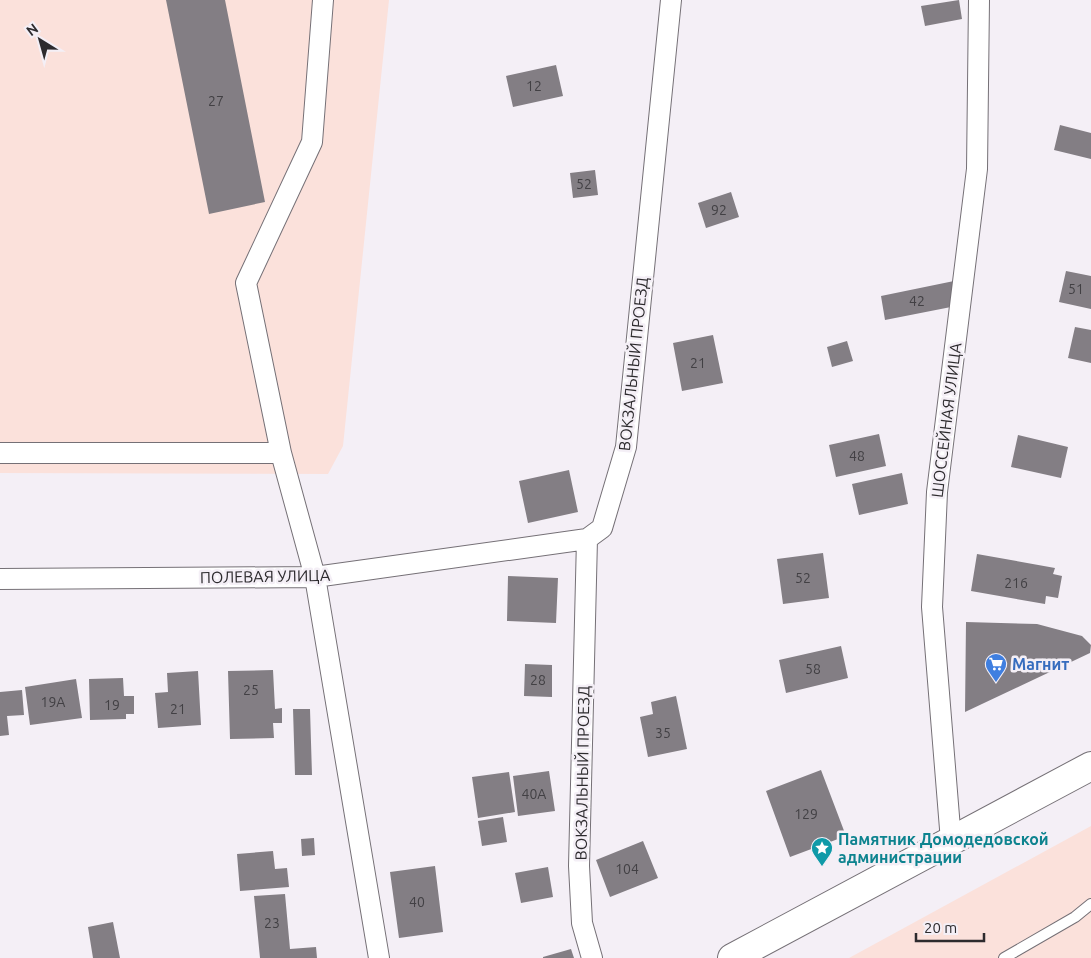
<svg xmlns="http://www.w3.org/2000/svg" width="1091" height="958" viewBox="0 0 1091 958" font-family="Ubuntu,sans-serif">
<style>
.industrial{fill:#fbe1db}
.building{fill:#837e84}
.lines{fill:none;stroke-linecap:round;stroke-linejoin:round}
.lane-casing{stroke:#757076;stroke-width:12}
.street-casing{stroke:#757076;stroke-width:22}
.primary-casing{stroke:#757076;stroke-width:30}
.lane{stroke:#fff;stroke-width:10}
.street{stroke:#fff;stroke-width:20}
.primary{stroke:#fff;stroke-width:28}
.labels{text-anchor:middle;stroke-width:5;stroke-linejoin:round;paint-order:stroke}
.number-label{font-size:14px;fill:#424044}
.street-label{font-size:16px;fill:#2d2b2e;stroke:#f4eff6}
.shop-label{font-size:16px;font-weight:bold;fill:#366cbe;stroke:#f4eff6;text-anchor:start}
.culture-label{font-size:16px;font-weight:bold;fill:#0d838f;stroke:#f4eff6;text-anchor:start}
</style>
<rect width="100%" height="100%" fill="#f4eff6"/>
<path class="industrial" d="M0,0H389L343,446L328,474L0,473Z
M1091,826V958H849Z"/>
<path class="building" d="M166,0H225L265,202L209,214Z
M959,0L962,19L925,26L921,6Z
M556,65L563,96L513,107L506,76Z
M1060,125L1091,133V159L1054,150Z
M595,170L598,195L573,198L570,173Z
M731,192L739,217L706,228L698,203Z
M1066,271L1091,276V309L1059,302Z
M954,281L951,307L885,320L881,296Z
M1075,327L1091,330V363L1068,358Z
M713,335L723,383L682,391L673,343Z
M847,341L853,361L832,367L827,347Z
M879,434L886,466L836,477L829,445Z
M1018,435L1068,447L1061,478L1011,467Z
M569,470L578,512L528,523L519,481Z
M902,473L908,504L859,515L852,484Z
M823,553L829,598L783,604L777,559Z
M977,554L1055,568L1053,574L1062,576L1058,598L1046,596L1045,604L971,591Z
M508,576L558,578L556,623L507,621Z
M966,622L1037,624L1082,636L1091,645L1090,653L965,712Z
M841,646L848,678L786,693L779,660Z
M525,664L552,665V697L524,696Z
M273,670L275,709L282,708V723H273L274,738L230,739L228,671Z
M198,671L201,725L158,728L155,693L168,692L167,673Z
M123,678L124,696H134V714H126V719L90,720L89,679Z
M76,679L82,718L30,725L25,687Z
M22,690L24,715L7,716L9,735L0,736V692Z
M676,696L687,749L648,757L640,717L653,714L651,702Z
M293,709H310L312,775H295Z
M821,770L846,836L790,857L766,791Z
M549,771L555,811L518,816L513,776Z
M509,772L515,812L478,818L472,777Z
M503,817L507,842L482,846L478,821Z
M314,838L315,855L302,856L301,839Z
M643,841L658,878L610,897L596,860Z
M273,851L275,869L287,868L289,887L240,891L237,854Z
M435,866L443,932L399,938L390,872Z
M548,867L553,897L521,903L515,873Z
M285,894L290,949L316,947L317,958H260L254,896Z
M113,922L120,958H93L88,927Z
M571,949L574,958H543V957Z"/>
<g class="lines">
<g class="lane-casing">
<path id="lane" d="M1004,958L1075,917L1091,904"/>
</g>
<g class="street-casing">
<path id="street" d="M0,453H281L315,577L379,958
M281,453L246,283L312,142L323,0
M0,579L315,577L587,539
M951,841L932,607L937,492L977,169L979,0
M592,958L582,923L579,866L587,539L602,528L626,447L671,0"/>
</g>
<g class="primary-casing">
<path id="primary" d="M732,958L1091,766"/>
</g>
<use href="#lane" class="lane"/>
<use href="#street" class="street"/>
<use href="#primary" class="primary"/>
</g>
<defs>
<g id="supermarket-pin" transform="scale(1.125)"><path d="M0 17L-7.5 6A9.5 9.5 0 1 1 7.5 6Z" fill="#3f7fe0" stroke="#f4eff6"/><path d="M-6-5.5h2.5l.6 2H6L4.5 2H-2.5L-4.4-4H-6ZM-1.5 3.2a1.3 1.3 0 1 0 .1 0ZM3 3.2a1.3 1.3 0 1 0 .1 0Z" fill="#fff"/></g>
<g id="sight-pin" transform="scale(1.125)"><path d="M0 17L-7.5 6A9.5 9.5 0 1 1 7.5 6Z" fill="#0f9aa8" stroke="#f4eff6"/><path d="M0-6L1.8-2.2L6-1.7L2.9 1.2L3.7 5.4L0 3.3L-3.7 5.4L-2.9 1.2L-6-1.7L-1.8-2.2Z" fill="#fff"/></g>
</defs>
<g fill-rule="evenodd">
<use href="#supermarket-pin" x="996" y="664"/>
<use href="#sight-pin" x="822" y="848"/>
</g>
<g class="labels">
<g class="number-label">
<text x="534" y="91">12</text>
<text x="216" y="106">27</text>
<text x="584" y="189">52</text>
<text x="719" y="215">92</text>
<text x="1076" y="294">51</text>
<text x="917" y="306">42</text>
<text x="698" y="368">21</text>
<text x="857" y="461">48</text>
<text x="803" y="583">52</text>
<text x="1016" y="588">216</text>
<text x="813" y="674">58</text>
<text x="538" y="685">28</text>
<text x="251" y="695">25</text>
<text x="53" y="707">19А</text>
<text x="112" y="710">19</text>
<text x="178" y="714">21</text>
<text x="663" y="738">35</text>
<text x="534" y="799">40А</text>
<text x="806" y="819">129</text>
<text x="627" y="874">104</text>
<text x="417" y="907">40</text>
<text x="272" y="928">23</text>
</g>
<g class="street-label">
<text transform="translate(633 364) rotate(-84)" y="6">ВОКЗАЛЬНЫЙ ПРОЕЗД</text>
<text transform="translate(946 420) rotate(-83)" y="6">ШОССЕЙНАЯ УЛИЦА</text>
<text transform="translate(265 576) rotate(-1)" y="6">ПОЛЕВАЯ УЛИЦА</text>
<text transform="translate(582 773) rotate(-89)" y="6">ВОКЗАЛЬНЫЙ ПРОЕЗД</text>
</g>
<g class="shop-label">
<text x="1012" y="670">Магнит</text>
</g>
<g class="culture-label">
<text x="838" y="845">Памятник Домодедовской<tspan x="838" dy="18">администрации</tspan></text>
</g>
</g>
<g transform="translate(40 40) rotate(323)" stroke="#f4eff6" stroke-width="4" paint-order="stroke">
<path d="M0-4L9 19L0 12L-9 19Z" fill="#2d2b2e"/>
<text y="-8" font-size="14" font-weight="bold" text-anchor="middle" fill="#2d2b2e">N</text>
</g>
<path d="M916 933v8h68v-8" fill="none" stroke="#2d2b2e" stroke-width="2.5"/>
<text x="924" y="933" font-size="15" fill="#2d2b2e" stroke="#f4eff6" stroke-width="4" paint-order="stroke">20 m</text>
</svg>
